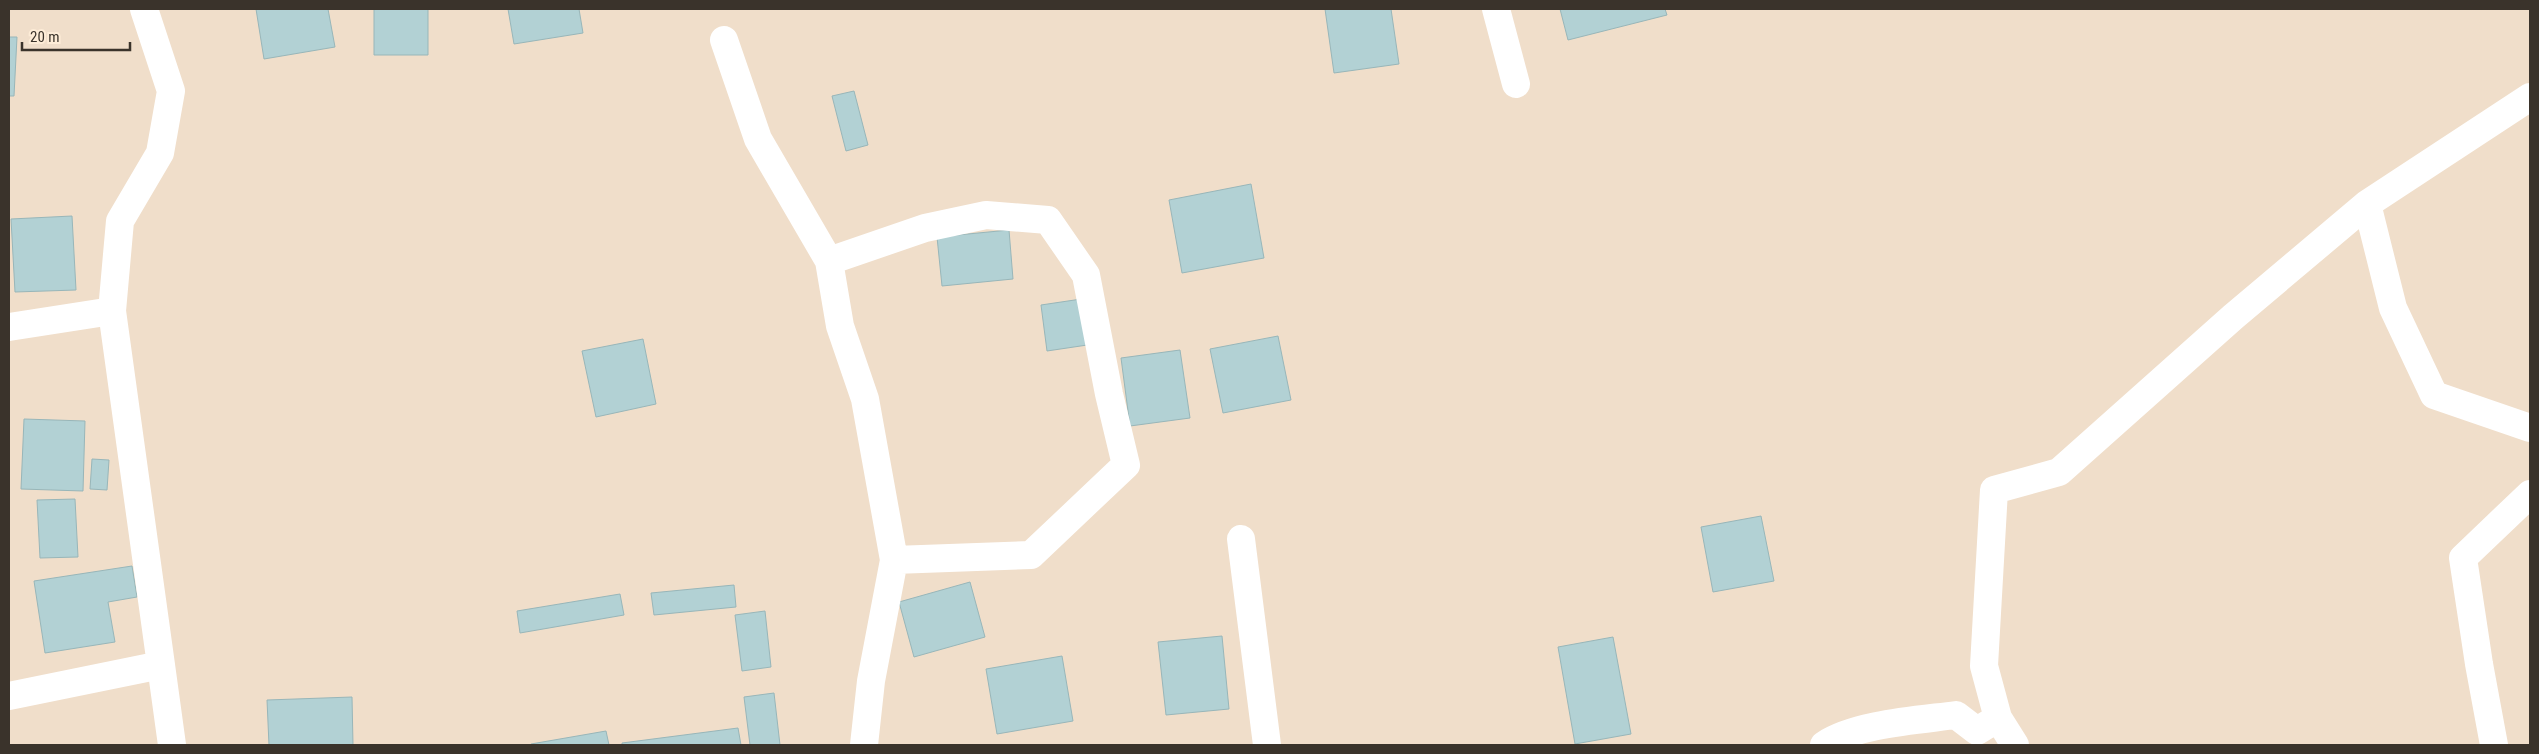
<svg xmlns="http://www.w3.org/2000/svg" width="2539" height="754" viewBox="0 0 2539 754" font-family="'Roboto Condensed',sans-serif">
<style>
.building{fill:#b2d1d4;stroke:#98b6b9}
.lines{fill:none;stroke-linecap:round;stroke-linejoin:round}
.minor{stroke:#fff;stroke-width:28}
</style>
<rect width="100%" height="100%" fill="#f0deca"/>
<path class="building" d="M256,9H328L335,47L264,59Z
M374,9H428V55H374Z
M508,9H579L583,33L514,44Z
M1325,9H1391L1399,64L1334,73Z
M1560,9H1665L1667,15L1568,40Z
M9,37H17L14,96H9Z
M854,91L868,145L846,151L832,96Z
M1251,184L1264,258L1182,273L1169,200Z
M72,216L76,290L15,292L11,219Z
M1009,230L1013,279L942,286L937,237Z
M1088,298L1094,344L1047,351L1041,305Z
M1278,336L1291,400L1223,413L1210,349Z
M643,339L656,404L596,417L582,351Z
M1180,350L1190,418L1130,426L1121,358Z
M24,419L85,421L83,491L21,489Z
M92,459L109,460L107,490L90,489Z
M75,499L78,557L40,558L37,500Z
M1761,516L1774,581L1713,592L1701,527Z
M132,566L137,597L108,602L115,642L45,653L34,581Z
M970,582L985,637L914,657L899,602Z
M734,585L736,607L654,615L651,593Z
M620,594L624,615L520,633L517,611Z
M765,611L771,667L742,671L735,615Z
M1222,636L1229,709L1166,715L1158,642Z
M1613,637L1631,734L1575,744L1558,647Z
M1062,656L1073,721L997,734L986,669Z
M774,693L780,745H750L744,697Z
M352,697L353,745H269L267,700Z
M738,728L741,745H622V743Z
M606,731L609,745H531V744Z"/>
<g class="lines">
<path class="minor" d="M1496,9L1516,84
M724,40L758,139L829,261
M2367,204L2393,308L2434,395L2530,428
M112,311L120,221L160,153L171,91L144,9
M9,327L112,311L161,665L9,696
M1241,539L1267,745
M161,665L172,745
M1998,718L1984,666L1994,490L2059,472L2233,317L2367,204L2530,97
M864,745L871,681L894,560L865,399L840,326L829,261L925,228L986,215L1048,220L1086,275L1109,394L1126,465L1031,555L894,560
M1824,745C1855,724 1919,720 1956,715L1977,731L1998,718L2015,745
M2494,745L2479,664L2463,558L2530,494"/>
</g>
<rect width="2539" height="754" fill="none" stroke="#3a332b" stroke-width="20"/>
<path d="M22 42v8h108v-8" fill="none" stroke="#3a332b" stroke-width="2.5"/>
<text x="30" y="42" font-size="15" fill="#3a332b" stroke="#fdecd7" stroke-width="4" paint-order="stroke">20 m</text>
</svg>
